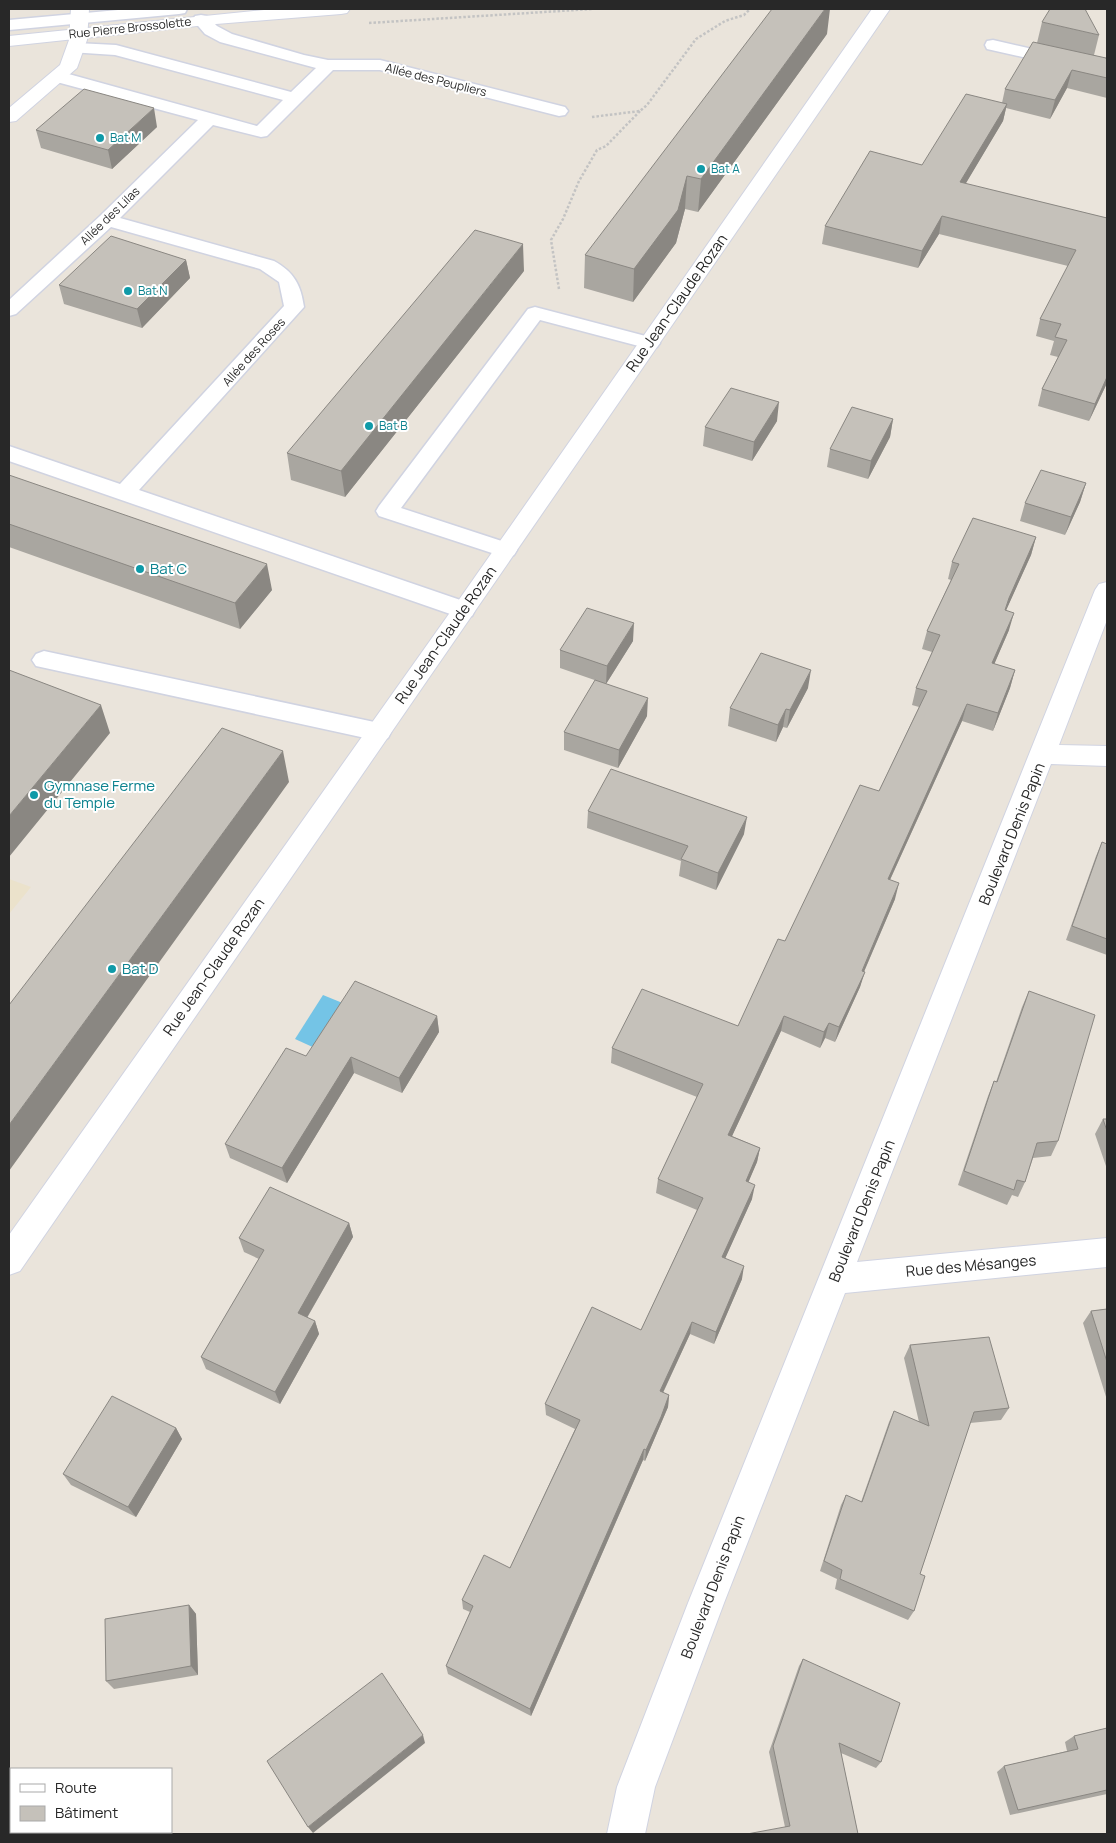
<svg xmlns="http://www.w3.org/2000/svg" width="1116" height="1843" viewBox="0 0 1116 1843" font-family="Manrope,sans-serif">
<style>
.education{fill:#ebe2cb}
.water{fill:#74c4e6}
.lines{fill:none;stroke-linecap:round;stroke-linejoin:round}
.lane-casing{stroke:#d0d3e1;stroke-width:3}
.street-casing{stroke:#d0d3e1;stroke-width:2}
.secondary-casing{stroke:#d0d3e1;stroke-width:2}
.path{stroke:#c3c3c3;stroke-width:2.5;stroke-dasharray:2.5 2;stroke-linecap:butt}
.lane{fill:#fff;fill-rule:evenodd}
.street{fill:#fff;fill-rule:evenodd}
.secondary{fill:#fff;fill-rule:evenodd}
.wall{fill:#a9a6a0}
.shaded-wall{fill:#8a8782}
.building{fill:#c5c1ba;stroke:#8a8782}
.culture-dot{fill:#0f9aa8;stroke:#fff;stroke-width:2}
.labels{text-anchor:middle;stroke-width:4;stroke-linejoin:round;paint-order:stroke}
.far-street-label{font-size:12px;fill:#282828;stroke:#fff}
.far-culture-label{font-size:12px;fill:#0d838f;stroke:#fff;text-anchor:start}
.street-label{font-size:15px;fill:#282828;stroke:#fff}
.culture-label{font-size:15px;fill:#0d838f;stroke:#fff;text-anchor:start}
</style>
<rect width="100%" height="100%" fill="#eae4db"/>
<path class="education" d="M9,879L31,887L9,914Z"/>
<path class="water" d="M323,995L345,1004L317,1049L295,1039Z"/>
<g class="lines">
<g class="lane-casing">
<path id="lane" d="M129,9H187L185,13L179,14L9,30V20Z
M201,15L207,16L217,26L232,34L304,55L328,60H380L565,107L568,111L565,115L559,116L380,70H333L267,136L261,137L213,125L120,218L274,261C294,272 301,285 304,307L139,490L472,604L475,610L472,616L464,618L456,616L9,461V446L120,484L284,306L279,282L260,269L111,227L16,314L9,316V300L100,216L198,120L53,81L50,77L53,73L59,72L65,73L257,126L283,100L115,55L70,52L68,48L70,44L76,43L116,45L291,92L316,68L220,42L205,34L193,20L195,16Z
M993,40L1107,66V76L987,49L985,45L987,41Z
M535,307L657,339L660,343L657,347L650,349L540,320L401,508L514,545L517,550L514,555L506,558L498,555L379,516L376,511L379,506L528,309Z
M44,651L379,723L388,726L391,732L388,738L379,741L36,666L32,660L36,654Z"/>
</g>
<g class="street-casing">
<path id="street" d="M71,9H89L87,40L77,68L16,121L9,122V108L60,65L69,40Z
M872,9H890L20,1271L9,1275V1235L456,604Z
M1107,582V620L1059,745L1107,746V766L1051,764L857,1262L1107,1238V1267L845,1293L724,1603L655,1787L645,1834H607L617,1787L688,1603L1095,590L1099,584Z"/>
</g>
<g class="secondary-casing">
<path id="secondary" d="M274,9H350L347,13L341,14L216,24L9,46V36Z"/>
</g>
<path class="path" d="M369,23L592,9
M592,117L640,111L647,105L696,39L725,21L744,15L750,9
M559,289L551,240L563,219L579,181L597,150L606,146L640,111"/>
<use href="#lane" class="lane"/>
<use href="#street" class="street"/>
<use href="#secondary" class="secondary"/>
</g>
<path class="wall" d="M1042,22L1099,35L1094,55L1107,60V98L1067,88L1050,119L1006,108L1003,121L965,184L1107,218V383L1089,421L1038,406L1042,389L1058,357L1050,355L1054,341L1036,336L1040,319L1068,266L939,234L918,268L822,244L825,226L922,165L1002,103L1005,89L1037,43Z
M827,34L698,212L685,209L676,243L633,302L584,288L585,255Z
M157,127L112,169L41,148L36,130Z
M186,260L190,278L142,328L64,304L59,285Z
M524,271L345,497L291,480L287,453Z
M893,419L890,437L868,479L827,467L830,449Z
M777,421L752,461L703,446L705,427Z
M9,475L272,590L240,629L9,547Z
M1086,483L1080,502L1065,535L1020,521L1025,503Z
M1036,537L1031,555L1006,610L1009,630L994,664L1015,670L1010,688L993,731L962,721L890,880L895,899L864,972L860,987L835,1042L825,1038L820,1048L781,1031L732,1136L760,1148L757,1162L748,1182L752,1199L725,1258L742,1279L714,1344L690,1334L663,1393L669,1395L668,1407L659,1428L645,1461L643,1460L531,1716L448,1674L446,1666L470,1612L463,1609L462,1600L510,1568L575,1429L546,1415L545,1404L641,1330L697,1210L656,1193L658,1179L697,1097L611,1063L612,1048L738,1026L785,941L879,791L919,707L912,705L916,688L932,652L922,649L927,631L951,580L948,579L952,562Z
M633,641L606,684L560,668V650Z
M808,688L787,728L783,727L776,742L728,726L730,708Z
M647,716L618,768L564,750V732Z
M588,811L744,834L716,890L679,876L681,861L587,828Z
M1102,842L1107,844V955L1066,940L1096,856Z
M1029,991L1058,1141L1051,1156L1033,1158L1025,1182L1018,1197L1012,1195L1007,1205L958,1185L988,1096L994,1081L996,1082L1022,1007Z
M437,1016L439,1032L402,1093L354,1073L287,1183L230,1158L225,1144L306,1056Z
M1103,1119H1107V1169L1095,1134Z
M349,1223L353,1237L307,1318L315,1321L319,1334L280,1404L206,1369L201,1357L259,1259L244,1252L239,1238Z
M1107,1309V1400L1083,1323L1091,1311Z
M910,1345L1009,1408L1001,1420L970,1423L920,1574L914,1611L908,1620L835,1589L837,1579L820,1571L841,1505L846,1495L861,1502L889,1422L894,1411L919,1422L904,1358Z
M176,1428L182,1439L136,1517L71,1485L63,1474Z
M189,1605L196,1614L198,1675L114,1689L106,1681Z
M803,1659L881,1762L876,1768L841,1753L858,1834L785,1827L769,1752L799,1666Z
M1107,1728V1794L1010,1815L997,1772L1004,1766L1067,1751L1065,1742L1074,1736Z"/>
<path class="shaded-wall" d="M825,9H830L827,34L698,212L701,179Z
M1072,70L1067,88L1050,119L1055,100Z
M1007,104L1003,121L956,200L960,182Z
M154,108L157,127L112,169L108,150Z
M687,176L685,209L676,243L633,302L634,269Z
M942,216L939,234L918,268L922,251Z
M523,244L524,271L345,497L341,471Z
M186,260L190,278L142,328L137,309Z
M1107,377V383L1089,421L1095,404Z
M779,402L777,421L752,461L754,442Z
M893,419L890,437L868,479L871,461Z
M1086,483L1080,502L1065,535L1071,517Z
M1036,537L1031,555L1004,615L1000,627L1009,598Z
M267,564L272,590L240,629L235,603Z
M1014,613L1009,630L987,681L992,663Z
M634,623L633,641L606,684L607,666Z
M811,670L808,688L787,728L790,710Z
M1015,670L1010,688L993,731L998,713Z
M648,698L647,716L618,768L619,750Z
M967,704L962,721L883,895L888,879Z
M101,705L110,733L9,857V816Z
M786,709L783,727L776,742L778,725Z
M283,751L289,782L9,1171V1125Z
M747,817L744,834L716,890L718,873Z
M899,883L895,899L859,983L865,972L860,987L835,1042L839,1027Z
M437,1016L439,1032L402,1093L399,1078Z
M784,1016L781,1031L726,1149L728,1135Z
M829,1023L825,1038L820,1048L824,1032Z
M351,1057L354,1073L287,1183L282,1168Z
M760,1148L757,1162L743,1195L746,1181Z
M755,1185L752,1199L720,1270L722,1257Z
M349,1223L353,1237L302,1326L298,1313Z
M744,1266L742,1279L714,1344L716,1332Z
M315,1321L319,1334L280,1404L275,1392Z
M692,1322L690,1334L658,1403L660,1391Z
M669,1395L668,1407L645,1461L646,1450Z
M176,1428L182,1439L136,1517L128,1507Z
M644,1449L643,1460L531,1716L530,1709Z
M189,1605L196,1614L198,1675L191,1666Z
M423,1735L425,1743L313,1833L308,1827Z"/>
<path class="building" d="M772,9H825L701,179L687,176L678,210L634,269L585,255Z
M1050,9H1085L1099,35L1042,22Z
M1033,42L1106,58L1107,60V78L1072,70L1055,100L1005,89Z
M84,89L154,108L108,150L36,130Z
M966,94L1007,104L960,182L1107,218V377L1095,404L1042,389L1067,340L1055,337L1061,324L1040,319L1076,250L942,216L922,251L825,226L870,151L922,165Z
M475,230L523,244L341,471L287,453Z
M111,236L186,260L137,309L59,285Z
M731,388L779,402L754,442L705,427Z
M852,407L893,419L871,461L830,449Z
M1041,470L1086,483L1071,517L1025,503Z
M9,475L267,564L235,603L9,524Z
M973,518L1036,537L1009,598L1005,610L1014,613L992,663L1015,670L998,713L967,704L888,879L899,883L862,971L865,972L839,1027L829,1023L824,1032L784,1016L728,1135L760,1148L746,1181L755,1185L722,1257L744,1266L716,1332L692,1322L660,1391L669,1395L661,1417L646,1450L644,1449L530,1709L446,1666L473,1606L462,1600L484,1555L510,1568L580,1420L545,1404L592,1307L641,1330L703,1198L658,1179L703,1084L612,1048L642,989L738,1026L778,939L785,941L860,785L879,791L927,691L916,688L940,635L927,631L959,564L952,562Z
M587,608L634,623L607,666L560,650Z
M761,653L811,670L790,710L786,709L778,725L730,708Z
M9,670L101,705L9,816Z
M595,680L648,698L619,750L564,732Z
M222,728L283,751L9,1125V1005Z
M611,769L747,817L718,873L681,859L688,846L588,811Z
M1102,842L1107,844V939L1072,926Z
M355,981L437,1016L399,1078L351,1057L282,1168L225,1144L286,1048L306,1056Z
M1029,991L1095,1015L1058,1141L1037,1143L1025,1182L1017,1180L1014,1190L964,1171L994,1081L997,1082Z
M1103,1119H1107V1131Z
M270,1187L349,1223L298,1313L315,1321L275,1392L201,1357L264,1250L239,1238Z
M1107,1309V1362L1091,1311Z
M989,1337L1009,1408L974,1412L920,1574L925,1576L914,1611L840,1579L842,1570L824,1561L846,1495L862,1502L894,1411L929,1426L910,1345Z
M112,1396L176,1428L128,1507L63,1474Z
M189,1605L191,1666L106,1681L105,1619Z
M803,1659L900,1703L881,1762L839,1743L858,1834H747L790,1826L773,1746Z
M382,1673L423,1735L308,1827L267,1761Z
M1107,1728V1790L1018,1810L1004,1766L1078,1749L1074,1736Z"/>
<g class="culture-dot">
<circle cx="100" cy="138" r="5"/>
<circle cx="701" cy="169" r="5"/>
<circle cx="128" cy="291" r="5"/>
<circle cx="369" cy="426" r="5"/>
<circle cx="140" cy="569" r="5"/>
<circle cx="34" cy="795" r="5"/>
<circle cx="112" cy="969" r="5"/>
</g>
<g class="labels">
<g class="far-street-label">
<text transform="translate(130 28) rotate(-6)" y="4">Rue Pierre Brossolette</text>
<text transform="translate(436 80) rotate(14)" y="4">Allée des Peupliers</text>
<text transform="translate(110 216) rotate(-44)" y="4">Allée des Lilas</text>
<text transform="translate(254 352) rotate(-48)" y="4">Allée des Roses</text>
</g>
<g class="far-culture-label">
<text x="110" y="142">Bat M</text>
<text x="711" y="173">Bat A</text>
<text x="138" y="295">Bat N</text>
<text x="379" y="430">Bat B</text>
</g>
<g class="street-label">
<text transform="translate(677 303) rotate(-55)" y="5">Rue Jean-Claude Rozan</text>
<text transform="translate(446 635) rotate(-55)" y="5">Rue Jean-Claude Rozan</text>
<text transform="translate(1012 834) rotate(-68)" y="5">Boulevard Denis Papin</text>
<text transform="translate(214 967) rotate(-55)" y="5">Rue Jean-Claude Rozan</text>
<text transform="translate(862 1211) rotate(-68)" y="5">Boulevard Denis Papin</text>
<text transform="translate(971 1266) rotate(-5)" y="5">Rue des Mésanges</text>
<text transform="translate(713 1587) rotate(-69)" y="5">Boulevard Denis Papin</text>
</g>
<g class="culture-label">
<text x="150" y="574">Bat C</text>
<text x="44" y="791">Gymnase Ferme<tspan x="44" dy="17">du Temple</tspan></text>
<text x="122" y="974">Bat D</text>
</g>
</g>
<rect width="1116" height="1843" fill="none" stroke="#282828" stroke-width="20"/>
<rect x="10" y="1768" width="162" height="65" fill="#ffffff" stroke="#a9a9a9"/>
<rect x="20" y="1784" width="25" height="8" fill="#ffffff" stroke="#a9a9a9"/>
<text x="55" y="1793" font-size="15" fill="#282828">Route</text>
<rect x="20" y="1806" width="25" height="15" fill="#c5c1ba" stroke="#a9a9a9"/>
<text x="55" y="1818" font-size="15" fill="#282828">Bâtiment</text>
</svg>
